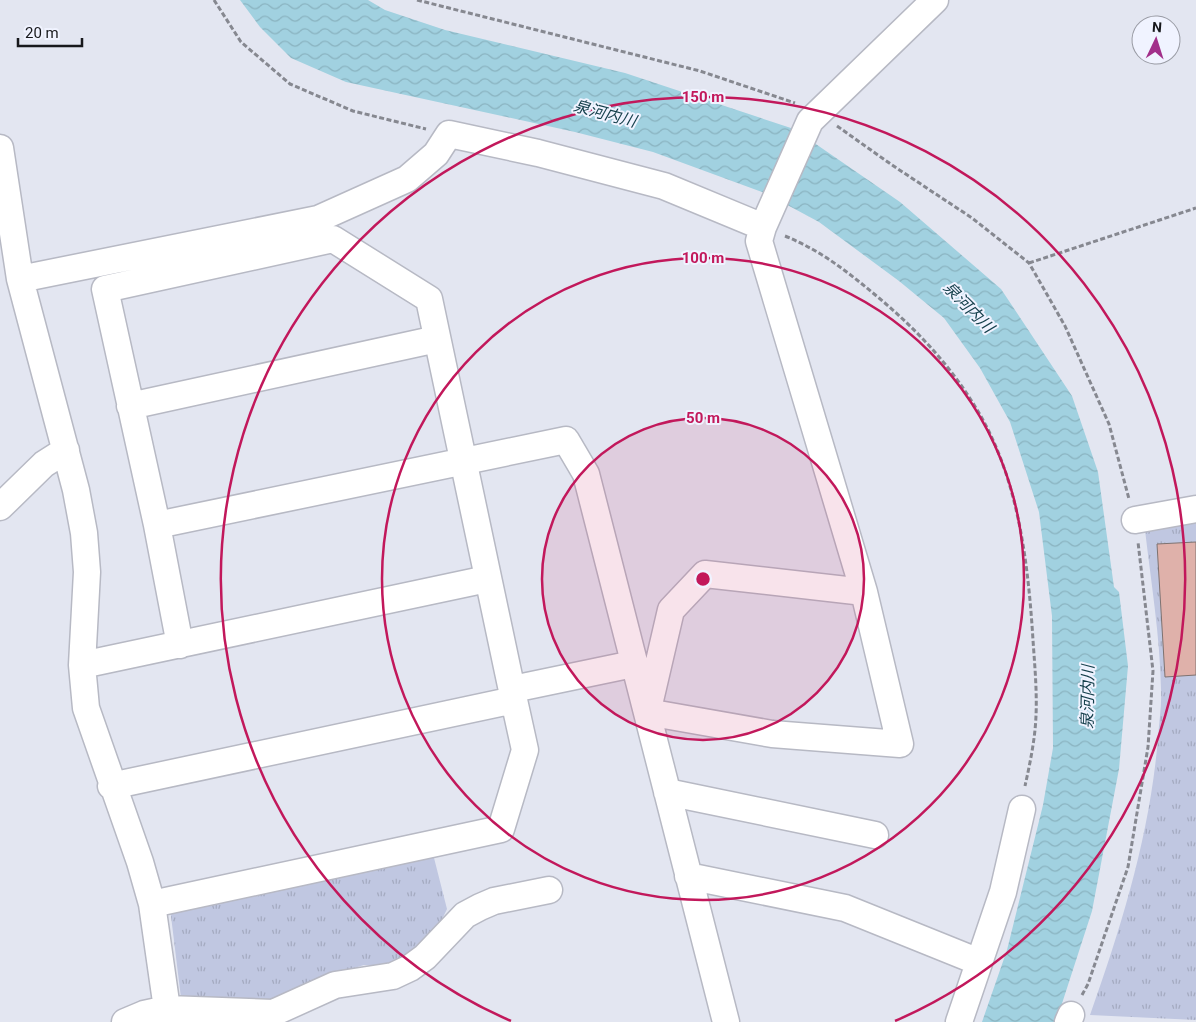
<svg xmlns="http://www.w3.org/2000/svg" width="1196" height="1022" viewBox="0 0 1196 1022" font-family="Roboto,'Noto Sans JP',sans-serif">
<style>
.park{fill:url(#park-tufts)}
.water{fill:url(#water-waves)}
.building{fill:#dfb1aa;stroke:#7e7270}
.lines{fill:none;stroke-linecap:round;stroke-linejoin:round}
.street-casing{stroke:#b7b9c4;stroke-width:29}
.path{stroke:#868890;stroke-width:3;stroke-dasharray:5 2.5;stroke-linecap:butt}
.street{stroke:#fff;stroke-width:26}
.ring{fill:none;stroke:#c2185b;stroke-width:2.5}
.labels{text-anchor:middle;stroke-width:4;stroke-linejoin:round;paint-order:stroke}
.water-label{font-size:16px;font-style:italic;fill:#133e4a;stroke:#f0f3ff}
.centre{fill:#c2185b;stroke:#f0f3ff;stroke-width:2.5}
.ring-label{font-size:15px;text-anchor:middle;font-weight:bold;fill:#c2185b;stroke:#f0f3ff;stroke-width:4;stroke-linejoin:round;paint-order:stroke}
</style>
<defs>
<pattern id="park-tufts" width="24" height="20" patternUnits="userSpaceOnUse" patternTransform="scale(1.25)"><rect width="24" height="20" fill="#c0c7e1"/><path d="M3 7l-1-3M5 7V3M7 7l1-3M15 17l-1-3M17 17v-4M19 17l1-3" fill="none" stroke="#a4aac0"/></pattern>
<pattern id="water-waves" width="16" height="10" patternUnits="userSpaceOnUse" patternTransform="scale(1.25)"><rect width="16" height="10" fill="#a1d1e0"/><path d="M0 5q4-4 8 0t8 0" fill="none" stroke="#8ab3c0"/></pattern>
</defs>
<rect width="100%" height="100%" fill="#e3e6f1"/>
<path class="park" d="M1196,520V1020L1090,1015C1122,925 1150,834 1158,738C1159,722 1162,705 1161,689C1160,636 1151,582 1145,530Z
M432,850L447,909L432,940L396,967L364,965L311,981L274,1003L181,998L170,908Z"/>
<path class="water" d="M240,0H368L385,10L445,30L625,73L794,129L900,202L1001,289L1072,396L1098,472L1114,587L1119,592L1128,666L1119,769L1092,911L1056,1022H982L1007,950L1043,805L1053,748L1052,616L1039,512L1010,422L980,368L944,318L899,281L819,222L765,193L653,152L575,132L346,82L291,58L260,27Z"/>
<path class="building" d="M1196,542V675L1165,677L1157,544Z"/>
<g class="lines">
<g class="street-casing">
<path id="street" d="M0,148L20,279L76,490L84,533L87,572L82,665L86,708L140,862L152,904L167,1009L144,1014L125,1022
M20,279L318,219L407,179L436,154L449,134L538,153L664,186L763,227
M130,406L437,339
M0,507L44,464L66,450
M1135,520L1196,509
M157,525L566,440L586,474L726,1022
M82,665L487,579
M513,689L633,664
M648,709L671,610L705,574L864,592L759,241L763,227L810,121L935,0
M647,712L772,734L900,744L864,592
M111,786L514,700L429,299L333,239L105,289L157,525L180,645
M667,792L875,835
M688,876L845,908L979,962
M152,904L501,829L525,750L514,700
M170,1022L167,1009L273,1013L335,985L393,976L410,968L425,957L465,915L480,907L494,901L549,890
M959,1022L1003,892L1022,809
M1068,1022L1071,1015"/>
</g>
<path class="path" d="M214,0L241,42L290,84L353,111L426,129
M417,0L700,71L795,103
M837,126L892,165L972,218L1029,263L1065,326L1109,424L1129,499
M785,236C822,251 849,273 879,298C917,330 950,365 976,408C1018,476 1028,561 1033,640C1035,670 1038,700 1035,730C1033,749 1029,768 1025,786
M1029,263L1196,208
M1082,995L1088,984L1128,867L1148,747L1153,671L1138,542"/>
<use href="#street" class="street"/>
</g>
<circle cx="703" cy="579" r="161" fill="#c2185b" fill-opacity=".12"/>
<g class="ring">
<circle cx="703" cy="579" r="161"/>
<circle cx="703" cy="579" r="321"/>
<path d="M511 1021A482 482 0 1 1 895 1021"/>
</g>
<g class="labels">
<g class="water-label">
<text transform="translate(605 113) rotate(15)" y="6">泉河内川</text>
<text transform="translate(969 307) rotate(45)" y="6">泉河内川</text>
<text transform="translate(1087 697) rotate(-89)" y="6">泉河内川</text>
</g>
</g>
<circle cx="703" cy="579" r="8" class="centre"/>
<g class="ring-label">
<text x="703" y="102">150 m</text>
<text x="703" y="263">100 m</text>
<text x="703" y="423">50 m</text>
</g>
<g transform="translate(1156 40) rotate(4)"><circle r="24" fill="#f0f3ff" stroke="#999ba4"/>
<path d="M0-4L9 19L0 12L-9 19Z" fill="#a22f8a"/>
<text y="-8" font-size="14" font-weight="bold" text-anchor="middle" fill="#17181c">N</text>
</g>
<path d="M18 38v8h64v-8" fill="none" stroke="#17181c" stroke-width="2.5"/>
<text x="25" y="38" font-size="15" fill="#17181c" stroke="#f0f3ff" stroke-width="4" paint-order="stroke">20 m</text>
</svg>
